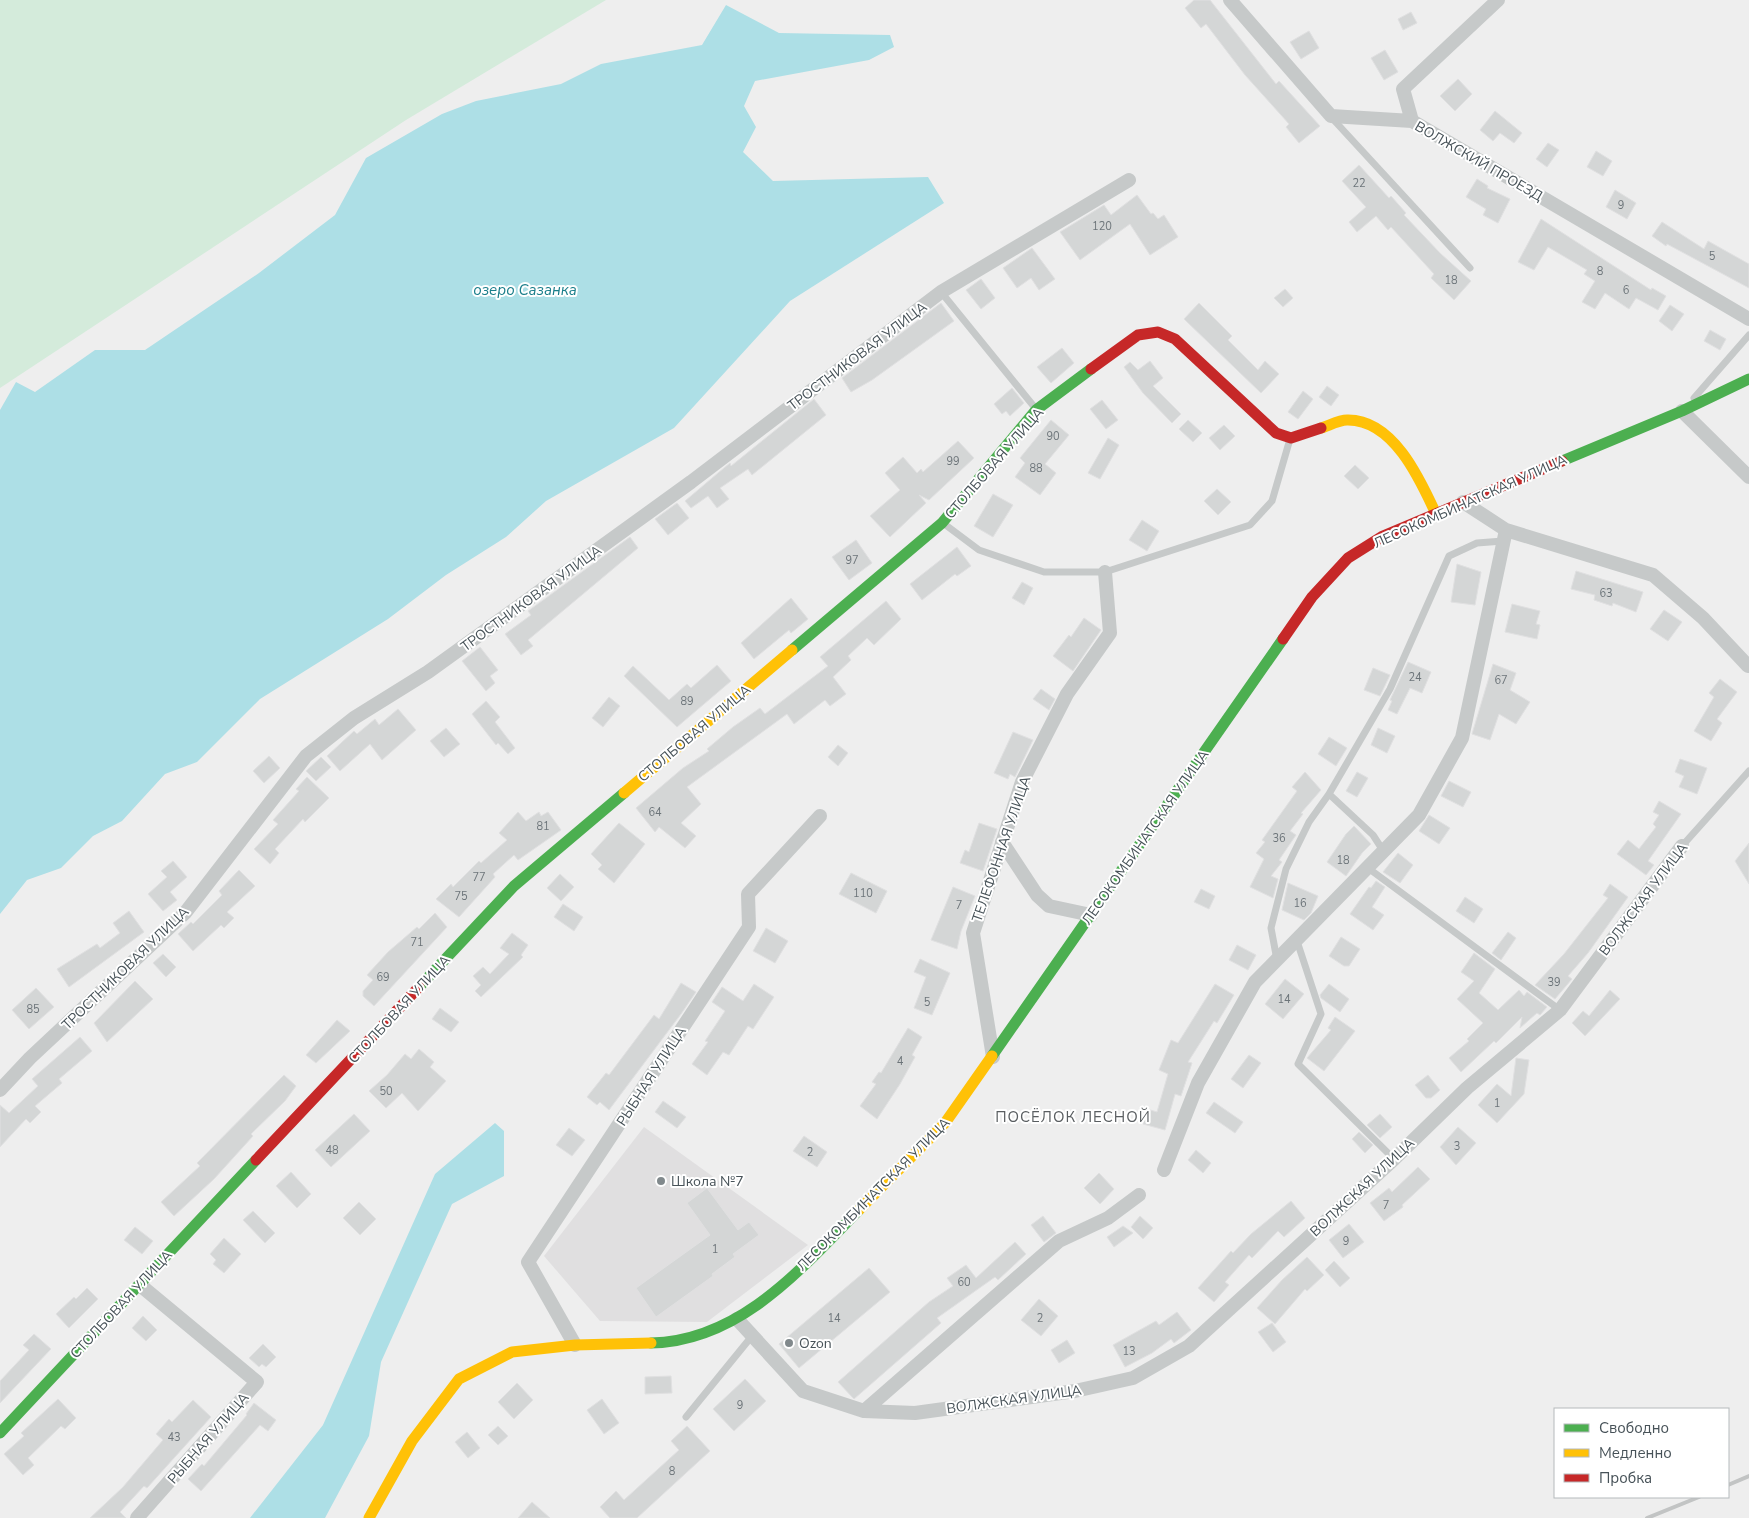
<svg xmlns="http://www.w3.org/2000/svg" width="1749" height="1518" viewBox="0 0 1749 1518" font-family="'Nunito Sans',sans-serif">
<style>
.education{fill:#e0dfe0}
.green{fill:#d4ebdb}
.water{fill:#addfe6}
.building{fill:#d4d6d6;stroke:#e0e0e1}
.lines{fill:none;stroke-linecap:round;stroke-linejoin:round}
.lane{stroke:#c6c9c9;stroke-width:7}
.street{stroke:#c6c9c9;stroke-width:14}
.fast{stroke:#4caf50;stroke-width:11}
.slow{stroke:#ffc107;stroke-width:11}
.jam{stroke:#c62828;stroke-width:11}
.rail{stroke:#c2c4c4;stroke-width:4}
.poi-dot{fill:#81898c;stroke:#fff;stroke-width:2}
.labels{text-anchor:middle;stroke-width:4;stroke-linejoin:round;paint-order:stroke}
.number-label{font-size:11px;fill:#6c7479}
.street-label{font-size:14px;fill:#475258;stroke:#fff}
.poi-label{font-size:14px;fill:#475258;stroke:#fff;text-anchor:start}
.water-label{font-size:15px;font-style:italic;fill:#1a7e8a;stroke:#fff}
.neighbourhood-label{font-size:15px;letter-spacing:1px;fill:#5a5e61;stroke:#fff}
</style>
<rect width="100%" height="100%" fill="#eee"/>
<path class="education" d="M644,1127L808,1245L707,1322L600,1321L544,1256Z"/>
<path class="green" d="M0,0H606L406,120L0,388Z"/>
<path class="water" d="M726,5L779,33L890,35L894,47L869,60L755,81L744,106L756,127L743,152L773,181L928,177L944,203L790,301L674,428L546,501L506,537L446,575L388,619L260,699L197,762L165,774L122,821L93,836L61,868L27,880L0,914V410L16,382L35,392L95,350H145L259,273L335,215L366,158L442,114L476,101L561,84L601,64L702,45Z
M495,1123L504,1131V1176L452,1204L381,1362L369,1436L325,1518H250L323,1425L435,1174Z"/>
<path class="building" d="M1194,0H1210L1276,84L1279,81L1320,126L1299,143L1286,127L1289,124L1245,75L1206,24L1201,28L1185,8Z
M1411,12L1417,23L1403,30L1398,19Z
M1309,31L1319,48L1301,59L1290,42Z
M1385,50L1398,72L1384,80L1371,58Z
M1458,79L1472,94L1455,111L1440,96Z
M1495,111L1522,133L1514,143L1500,133L1493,141L1480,130Z
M1548,143L1559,150L1547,167L1536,159Z
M1596,151L1612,161L1603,176L1587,167Z
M1359,165L1389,198L1391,196L1406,213L1404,215L1440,253L1471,281L1454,300L1431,278L1434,274L1391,227L1388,230L1376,216L1357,232L1349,222L1366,207L1342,181Z
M1477,179L1488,186L1487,188L1510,199L1498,223L1483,215L1486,209L1466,197Z
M1615,190L1636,203L1627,219L1606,207Z
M1137,195L1151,214L1153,213L1158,219L1164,215L1178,237L1150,255L1130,224L1080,260L1060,232L1104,205L1111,215Z
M1541,219L1651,290L1652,288L1666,296L1658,310L1636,298L1629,309L1605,293L1595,309L1582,302L1595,281L1584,274L1587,270L1548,247L1534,270L1518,262Z
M1662,222L1704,249L1708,241L1749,264V288L1667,244L1666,246L1652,236Z
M1032,248L1055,279L1039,290L1031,278L1017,288L1003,268Z
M981,279L995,298L981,309L966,290Z
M1285,289L1293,298L1283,307L1274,298Z
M941,303L954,321L872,380L851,392L842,378Z
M1199,303L1232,336L1228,340L1258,370L1265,361L1279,374L1261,393L1184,319Z
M1670,305L1684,314L1672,331L1659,321Z
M1710,330L1726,339L1720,350L1704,341Z
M1062,348L1074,363L1051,383L1037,367Z
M1150,361L1163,378L1153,386L1181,414L1172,423L1143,393L1124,367L1130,362L1138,370Z
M1327,386L1339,395L1331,406L1319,397Z
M1012,388L1024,403L1010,416L1006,411L1002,414L994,404Z
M1303,391L1313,399L1298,419L1288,412Z
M814,399L826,415L752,475L748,469L720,488L729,499L717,508L708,496L691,508L685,501L718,473L730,463L731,466Z
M1102,400L1118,420L1106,429L1090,409Z
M1051,420L1069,435L1045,464L1056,473L1040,495L1015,477L1025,463L1020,458Z
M1188,420L1202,433L1193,442L1179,429Z
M1224,425L1235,436L1220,450L1209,438Z
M1108,438L1119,445L1100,479L1088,473Z
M958,441L974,458L929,500L919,495L926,503L890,537L870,516L900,490L885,473L903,457L917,473L921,469L923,472Z
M1355,465L1369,478L1358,489L1344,476Z
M1217,489L1231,502L1218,515L1204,501Z
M993,494L1013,505L993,537L974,526Z
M677,503L689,518L668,535L655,519Z
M1142,520L1159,531L1147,551L1129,540Z
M630,537L638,548L528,640L533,646L521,655L505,634L531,615L528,611Z
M856,540L872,563L849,580L832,557Z
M957,547L971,566L957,576L955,574L922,600L910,584Z
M1457,564L1481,572L1475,605L1451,602Z
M1576,571L1643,592L1636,612L1613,603L1612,606L1594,600L1595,595L1571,589Z
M1022,582L1033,588L1024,605L1012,598Z
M791,598L808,619L791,633L789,630L754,659L741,643Z
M886,601L901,619L874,645L867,638L848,656L851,660L833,677L846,694L830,706L825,700L794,724L787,714L687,787L701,804L681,823L696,836L685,848L659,827L655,832L636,808L683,768L709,751L707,749L733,727L760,708L765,714L828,666L820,657Z
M1512,604L1540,611L1536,624L1540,625L1537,639L1505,632Z
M1664,610L1682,622L1668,641L1650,629Z
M1084,618L1101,630L1073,671L1053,656L1069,635L1071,637Z
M480,647L498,670L490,676L495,683L486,691L462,661Z
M1408,662L1431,672L1422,693L1410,688L1397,714L1388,710L1392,701L1390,700Z
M1493,664L1516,673L1510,690L1530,702L1516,724L1499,714L1490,740L1472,734Z
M717,665L731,681L677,727L624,676L633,666L669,700L687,684L691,688Z
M1373,668L1390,675L1380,696L1364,690Z
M1720,679L1737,692L1717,719L1722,723L1711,741L1694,731L1714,697L1709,693Z
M1041,689L1055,699L1049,710L1033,699Z
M609,697L620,706L603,727L592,718Z
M486,701L500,717L495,722L515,748L508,754L498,743L496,745L472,714Z
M398,709L416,730L382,760L370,744L340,771L327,756L354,731L357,734L375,719L379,725Z
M446,728L460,744L444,757L430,741Z
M1378,728L1395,736L1387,753L1371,745Z
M1013,732L1033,740L1015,777L1010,774L1008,779L994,773Z
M1329,737L1347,748L1336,766L1318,754Z
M838,745L848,753L838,766L828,757Z
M269,756L280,768L264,783L253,771Z
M321,757L331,767L316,781L306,771Z
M1680,759L1707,768L1697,794L1679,787L1684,776L1675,772Z
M1305,772L1321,790L1301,813L1303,814L1290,831L1296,835L1279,860L1282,862L1271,876L1278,879L1273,898L1250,887L1264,859L1256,853L1265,842L1262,840L1297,791L1292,787Z
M1357,772L1368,778L1357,797L1346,791Z
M307,777L329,798L305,822L303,819L275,849L279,853L270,864L254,849L278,824L273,820L299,791L296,789Z
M1449,781L1471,792L1463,807L1441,796Z
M1659,801L1681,814L1648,861L1654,865L1646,875L1617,854L1628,840L1639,849L1656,827L1653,824L1659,815L1653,812Z
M518,812L526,821L539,812L541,816L548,812L561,830L518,860L514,855L493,874L495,877L459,917L436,899L451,884L453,887L479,861L481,863L507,840L499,833Z
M1429,815L1450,828L1439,844L1419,831Z
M619,823L645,844L614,883L598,869L602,865L591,854Z
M979,823L997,829L983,871L960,863L965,850L969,852Z
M1354,826L1371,844L1362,853L1346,876L1327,862L1346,834Z
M1749,843V884L1735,861Z
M1398,853L1413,865L1400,883L1383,872Z
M173,861L187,877L170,892L177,900L163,911L148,894L167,877L161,871Z
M239,870L255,886L227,912L234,918L224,928L221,925L193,951L178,934L191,922L193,924L222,895L219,891Z
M851,873L887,891L876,913L839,894Z
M560,874L574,887L561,901L547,888Z
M1376,881L1385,887L1372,907L1384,915L1373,930L1350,914L1369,887L1371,888Z
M1288,883L1318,896L1311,913L1304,920L1282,910Z
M1610,884L1628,897L1588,953L1568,976L1572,979L1555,999L1535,985L1564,954L1608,898L1603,895Z
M953,887L975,896L961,931L957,949L931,940Z
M1201,889L1215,896L1209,909L1194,902Z
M1465,897L1483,909L1474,923L1456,911Z
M563,904L583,917L574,931L554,917Z
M129,911L144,932L69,987L57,969L97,944L100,948L120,933L113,923Z
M435,913L447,927L374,1006L363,996V991L373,980L367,975L388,952L417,927L419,929Z
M766,928L788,941L775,963L753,951Z
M1508,932L1516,938L1501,960L1492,953Z
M512,933L528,945L521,955L523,957L481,997L475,991L481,985L473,976L483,967L490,974L509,954L500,948Z
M1341,937L1360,949L1349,966H1344L1329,956Z
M1237,945L1256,955L1248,970L1229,960Z
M1474,953L1495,969L1479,993L1498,1010L1519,990L1524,996L1527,992L1547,1007L1540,1015L1537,1013L1520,1028L1522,1017L1496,1043L1494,1041L1461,1072L1449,1058L1469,1041L1467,1039L1483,1023L1457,999L1474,981L1461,972Z
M163,954L176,967L166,977L153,963Z
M920,959L950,973L932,1015L914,1008L926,977L914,972Z
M1285,979L1304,994L1283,1019L1265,1004Z
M135,981L153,999L107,1042L94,1023Z
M681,983L696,992L681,1014L609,1110L600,1102L597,1105L587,1097L606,1073L609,1075L654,1015L659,1019Z
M754,984L774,997L753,1029L748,1026L729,1055L723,1052L707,1075L692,1064L708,1042L705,1041L725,1011L712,1002L722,987L743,1001Z
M1215,984L1234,995L1217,1023L1214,1021L1188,1062L1192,1063L1181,1096L1175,1094L1165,1130L1143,1124L1147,1109L1157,1112L1168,1074L1159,1070L1171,1040L1178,1043Z
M1329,984L1349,999L1340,1012L1321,998L1320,995Z
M36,988L54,1007L29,1029L12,1010Z
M1610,990L1620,999L1585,1036L1572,1023L1583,1011L1589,1016Z
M440,1008L459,1022L451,1032L432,1019Z
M1335,1017L1355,1031L1324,1071L1307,1058L1331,1030L1328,1028Z
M337,1020L350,1031L316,1063L306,1055Z
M908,1028L922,1037L912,1055L915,1057L900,1084L877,1119L860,1106L876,1084L872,1082L879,1072L881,1073Z
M80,1037L92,1051L59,1079L62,1083L35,1106L41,1112L30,1123L26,1119L0,1147V1105L9,1113L38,1086L32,1079Z
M419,1049L434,1062L430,1067L446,1081L418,1111L402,1093L386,1108L369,1091L387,1075L405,1054L411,1059Z
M1249,1055L1261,1063L1243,1088L1231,1079Z
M1516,1058L1529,1060L1524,1094L1497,1123L1478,1105L1497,1084L1511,1096Z
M284,1075L296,1086L285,1101L251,1134L253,1136L214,1179L174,1216L161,1202L200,1166L197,1163Z
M1428,1075L1440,1090L1431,1098H1426L1415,1085Z
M663,1101L686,1117L677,1128L655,1112Z
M1214,1102L1243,1122L1235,1133L1206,1113Z
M354,1114L370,1131L331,1167L315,1150Z
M1380,1114L1392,1127L1380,1138L1367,1125Z
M1458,1127L1476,1143L1456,1165L1440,1147Z
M569,1128L585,1140L572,1156L556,1145Z
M1359,1132L1373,1145L1365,1153L1352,1139Z
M804,1136L827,1152L817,1167L793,1151Z
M1196,1150L1211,1163L1203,1173L1188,1160Z
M1418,1167L1430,1179L1402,1205L1403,1207L1384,1221L1370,1203L1389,1188L1392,1192Z
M291,1172L311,1194L297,1208L276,1186Z
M1099,1173L1114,1189L1100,1204L1084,1188Z
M707,1188L738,1230L749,1222L759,1235L733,1254L735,1257L712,1274L713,1276L656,1317L636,1288L710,1235L687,1203Z
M1291,1201L1305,1218L1284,1237L1278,1231L1252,1258L1249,1255L1225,1282L1229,1285L1214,1302L1198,1288L1231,1251L1233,1253L1251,1234Z
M359,1202L376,1219L360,1235L343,1218Z
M253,1211L275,1233L265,1243L243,1220Z
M1043,1216L1056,1233L1044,1242L1031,1225Z
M1140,1216L1153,1228L1143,1239L1131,1227Z
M1349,1224L1364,1242L1343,1258L1329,1240Z
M1123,1226L1133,1233L1114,1247L1107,1237Z
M135,1227L153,1241L142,1254L124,1240Z
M224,1238L241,1254L224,1273L213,1264L216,1260L210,1254Z
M1015,1242L1026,1254L998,1280L995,1277L937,1318L941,1323L854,1399L838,1382L929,1302L953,1286L947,1278L966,1265L976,1278Z
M1307,1257L1324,1275L1307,1291L1305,1289L1275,1324L1257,1308L1282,1280Z
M1334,1261L1350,1278L1340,1287L1325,1270Z
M869,1268L890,1292L799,1368L779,1344Z
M87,1288L98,1299L69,1328L56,1314L74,1297L76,1299Z
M1039,1299L1058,1316L1041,1336L1021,1320Z
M1177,1312L1191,1330L1174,1343L1171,1339L1152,1353L1125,1367L1113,1345L1156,1321L1159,1325Z
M143,1316L157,1330L146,1341L132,1328Z
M1272,1323L1286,1342L1273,1352L1258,1332Z
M34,1334L51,1349L0,1403V1381L29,1350L23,1345Z
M1067,1340L1075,1353L1059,1363L1051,1350Z
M263,1344L276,1357L266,1367L262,1364L259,1367L249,1358Z
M671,1376L672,1393L645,1394V1377Z
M745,1379L766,1401L734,1431L713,1409Z
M517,1383L533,1400L514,1419L498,1402Z
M58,1399L76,1418L65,1429L61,1426L28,1458L34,1465L23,1475L4,1454L24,1436L21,1433Z
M602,1399L619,1423L604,1434L587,1410Z
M193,1400L211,1417L147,1488L144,1486L120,1512L126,1518H90L123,1487L163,1440L156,1434L169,1419L172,1422Z
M254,1403L276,1420L268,1431L260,1425L201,1491L188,1479L202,1464L204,1466L247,1415L246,1414Z
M498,1426L508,1436L498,1445L488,1435Z
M687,1426L710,1451L637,1518H610L600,1507L616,1491L624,1500L679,1450L671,1441Z
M467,1432L480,1448L468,1458L455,1442Z
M532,1502L550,1518H518Z"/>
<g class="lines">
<path class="lane" d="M1331,117L1470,268
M941,292L1036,409
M1694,398L1749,335
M943,523L979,550L1044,572H1105L1250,525L1272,501L1290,439
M1682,846L1749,771
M1384,852L1373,835L1329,794L1390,689L1449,556L1477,543L1503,541
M1368,868L1560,1010
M1297,941L1321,1014L1298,1064L1394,1159
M1277,960L1271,928L1286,869L1309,822L1329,794
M686,1417L752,1336"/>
<path class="street" d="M1230,0L1331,116L1412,121L1749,319
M1412,121L1403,89L1498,0
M1682,411L1749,477
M1463,502L1506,530L1653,575L1703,618L1748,666
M1002,842L1037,895L1049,906L1091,915
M993,1057L973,933L1022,782L1067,694L1110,633L1105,572
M0,1090L30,1058L185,913L306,756L354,718L428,672L691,482L941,292L1129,180
M1164,1170L1198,1083L1255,982L1419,815L1462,738L1506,530
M737,1319L803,1391L864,1411L915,1413L1075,1391L1133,1378L1189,1346L1394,1159L1467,1088L1560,1010L1682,846
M575,1345L528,1262L749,927L748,894L820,816
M864,1411L1059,1241L1108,1218L1139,1195
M137,1518L257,1382L140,1285"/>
<path class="fast" d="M1562,461L1682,411L1749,379
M792,650L942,523L1036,410L1091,369
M419,987L514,886L624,793
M992,1056L1283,639
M651,1343C740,1341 801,1269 859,1210
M0,1433L256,1160"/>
<path class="slow" d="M1321,428C1328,426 1339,420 1347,420C1393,419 1420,479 1436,514
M624,793L792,650
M859,1210L945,1123L992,1056
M369,1518L412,1441L459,1379L512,1352L575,1345L651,1343"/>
<path class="jam" d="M1091,369L1138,335L1158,332L1175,339L1276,433L1291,438L1321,428
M1283,639L1312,597L1348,558L1383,536L1562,461
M256,1160L419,987"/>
<path class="rail" d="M1728,1485L1749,1476
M1647,1518L1699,1497"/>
</g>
<g class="poi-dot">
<circle cx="661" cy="1181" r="5"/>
<circle cx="789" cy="1343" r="5"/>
</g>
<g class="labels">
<g class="number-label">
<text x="1359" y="187">22</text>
<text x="1621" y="209">9</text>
<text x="1102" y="230">120</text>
<text x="1712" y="260">5</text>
<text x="1600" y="275">8</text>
<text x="1451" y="284">18</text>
<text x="1626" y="294">6</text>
<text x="1053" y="440">90</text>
<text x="953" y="465">99</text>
<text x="1036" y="472">88</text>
<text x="852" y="564">97</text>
<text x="1606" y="597">63</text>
<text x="1415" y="681">24</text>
<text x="1501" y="684">67</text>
<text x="687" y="705">89</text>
<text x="655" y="816">64</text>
<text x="543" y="830">81</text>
<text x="1279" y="842">36</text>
<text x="1343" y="864">18</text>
<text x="479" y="881">77</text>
<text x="863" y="897">110</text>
<text x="461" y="900">75</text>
<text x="1300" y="907">16</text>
<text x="959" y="909">7</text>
<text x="417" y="946">71</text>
<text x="383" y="981">69</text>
<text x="1554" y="986">39</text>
<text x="1284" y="1003">14</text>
<text x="927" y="1006">5</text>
<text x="33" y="1013">85</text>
<text x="900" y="1065">4</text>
<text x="386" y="1095">50</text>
<text x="1497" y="1107">1</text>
<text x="1457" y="1150">3</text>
<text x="332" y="1154">48</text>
<text x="810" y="1156">2</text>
<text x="1386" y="1209">7</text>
<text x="1346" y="1245">9</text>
<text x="715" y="1253">1</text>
<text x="964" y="1286">60</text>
<text x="834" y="1322">14</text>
<text x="1040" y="1322">2</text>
<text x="1129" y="1355">13</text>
<text x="740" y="1409">9</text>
<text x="174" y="1441">43</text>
<text x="672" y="1475">8</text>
</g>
<g class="street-label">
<text transform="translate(1479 161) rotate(30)" y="5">ВОЛЖСКИЙ ПРОЕЗД</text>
<text transform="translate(857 356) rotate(-37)" y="5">ТРОСТНИКОВАЯ УЛИЦА</text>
<text transform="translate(994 463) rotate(-49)" y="5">СТОЛБОВАЯ УЛИЦА</text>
<text transform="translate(1470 501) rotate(-24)" y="5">ЛЕСОКОМБИНАТСКАЯ УЛИЦА</text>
<text transform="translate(531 598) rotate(-36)" y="5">ТРОСТНИКОВАЯ УЛИЦА</text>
<text transform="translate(694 733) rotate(-40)" y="5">СТОЛБОВАЯ УЛИЦА</text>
<text transform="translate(1145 837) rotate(-55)" y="5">ЛЕСОКОМБИНАТСКАЯ УЛИЦА</text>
<text transform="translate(1001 849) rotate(-71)" y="5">ТЕЛЕФОННАЯ УЛИЦА</text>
<text transform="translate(1643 899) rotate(-53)" y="5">ВОЛЖСКАЯ УЛИЦА</text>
<text transform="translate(125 968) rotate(-44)" y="5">ТРОСТНИКОВАЯ УЛИЦА</text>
<text transform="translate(399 1009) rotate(-47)" y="5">СТОЛБОВАЯ УЛИЦА</text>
<text transform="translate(651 1076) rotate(-57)" y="5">РЫБНАЯ УЛИЦА</text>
<text transform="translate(1362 1187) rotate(-43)" y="5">ВОЛЖСКАЯ УЛИЦА</text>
<text transform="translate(873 1194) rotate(-45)" y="5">ЛЕСОКОМБИНАТСКАЯ УЛИЦА</text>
<text transform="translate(121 1304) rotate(-47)" y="5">СТОЛБОВАЯ УЛИЦА</text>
<text transform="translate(1014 1399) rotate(-8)" y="5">ВОЛЖСКАЯ УЛИЦА</text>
<text transform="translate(208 1438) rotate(-49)" y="5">РЫБНАЯ УЛИЦА</text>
</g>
<g class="poi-label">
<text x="671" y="1186">Школа №7</text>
<text x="799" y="1348">Ozon</text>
</g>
<g class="water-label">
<text x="525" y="295">озеро Сазанка</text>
</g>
<g class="neighbourhood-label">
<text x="1073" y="1122">ПОСЁЛОК ЛЕСНОЙ</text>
</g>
</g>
<rect x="1554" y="1408" width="175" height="90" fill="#ffffff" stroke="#b5babc"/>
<rect x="1564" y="1424" width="25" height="8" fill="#4caf50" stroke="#b5babc"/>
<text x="1599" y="1433" font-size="15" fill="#475258">Свободно</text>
<rect x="1564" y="1449" width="25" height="8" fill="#ffc107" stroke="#b5babc"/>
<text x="1599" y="1458" font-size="15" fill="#475258">Медленно</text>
<rect x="1564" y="1474" width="25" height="8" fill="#c62828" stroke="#b5babc"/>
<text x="1599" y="1483" font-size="15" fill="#475258">Пробка</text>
</svg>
